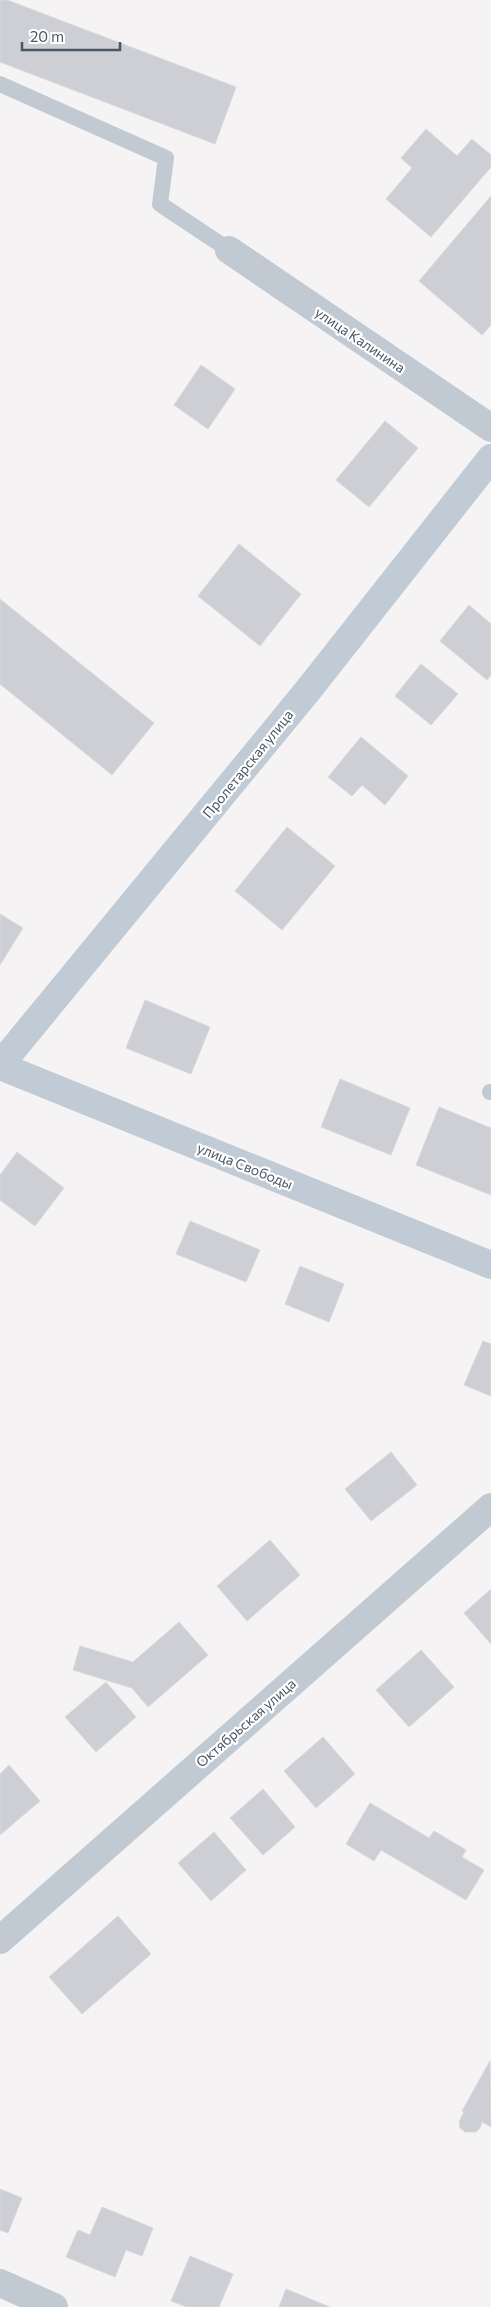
<svg xmlns="http://www.w3.org/2000/svg" width="491" height="2307" viewBox="0 0 491 2307" font-family="Commissioner,sans-serif">
<style>
.building{fill:#cdcfd5;stroke:#d7d9de}
.lines{fill:none;stroke-linecap:round;stroke-linejoin:round}
.lane{stroke:#c1cad2;stroke-width:16}
.street{stroke:#c1cad2;stroke-width:28}
.secondary{stroke:#c1cbd6;stroke-width:28}
.labels{text-anchor:middle;stroke-width:4.5;stroke-linejoin:round;paint-order:stroke}
.street-label{font-size:14px;fill:#4a5661;stroke:#fff}
</style>
<rect width="100%" height="100%" fill="#f5f3f3"/>
<path class="building" d="M0,0H7L236,87L215,144L0,62Z
M426,129L457,156L472,139L491,155V167L431,237L386,199L412,168L401,158Z
M491,196V325L482,335L419,281Z
M201,365L235,389L208,429L174,405Z
M385,421L418,448L369,507L336,480Z
M239,544L301,594L260,646L198,596Z
M0,599L154,723L112,775L0,684Z
M469,605L491,624V675L487,680L440,641Z
M421,664L458,694L431,725L395,696Z
M361,737L408,776L385,805L362,785L352,796L328,777Z
M287,827L335,866L282,930L235,891Z
M0,914L23,928L0,965Z
M145,1000L210,1027L191,1074L126,1048Z
M340,1079L410,1108L391,1155L321,1127Z
M439,1107L491,1128V1195L416,1165Z
M17,1152L64,1188L35,1226L0,1200V1175Z
M190,1221L260,1250L246,1282L176,1254Z
M300,1266L344,1284L329,1322L285,1304Z
M483,1341L491,1344V1396L464,1385Z
M391,1452L417,1485L371,1521L345,1489Z
M270,1540L300,1575L247,1621L217,1586Z
M491,1589V1644L464,1613Z
M179,1622L208,1655L148,1707L132,1688L73,1670L80,1646L133,1662Z
M421,1650L454,1687L409,1727L376,1690Z
M106,1682L136,1717L96,1752L65,1717Z
M323,1737L355,1774L316,1808L284,1771Z
M9,1765L40,1801L0,1835V1774Z
M263,1789L295,1827L263,1855L230,1818Z
M370,1803L429,1838L434,1831L466,1850L462,1857L484,1870L466,1900L381,1850L374,1861L346,1844Z
M214,1832L246,1870L211,1901L178,1863Z
M118,1916L151,1954L82,2014L49,1977Z
M490,2061L491,2127L482,2122L480,2128L476,2132H465L460,2128L459,2122L464,2112L462,2111Z
M0,2189L22,2198L8,2233L0,2230Z
M102,2207L153,2228L142,2256L126,2250L115,2277L66,2257L78,2230L90,2235Z
M190,2256L233,2274L219,2307H187L171,2301Z
M286,2289L330,2307H279Z"/>
<g class="lines">
<path class="lane" d="M0,84L166,158L160,204L229,250
M490,1092H491"/>
<path class="street" d="M229,250L491,428
M0,1940L491,1507
M0,2283L54,2307"/>
<path class="secondary" d="M0,1065L309,689L491,458
M0,1066L491,1265"/>
</g>
<g class="labels">
<g class="street-label">
<text transform="translate(360 340) rotate(34)" y="5">улица Калинина</text>
<text transform="translate(248 764) rotate(-51)" y="5">Пролетарская улица</text>
<text transform="translate(245 1166) rotate(22)" y="5">улица Свободы</text>
<text transform="translate(246 1723) rotate(-41)" y="5">Октябрьская улица</text>
</g>
</g>
<path d="M22 42v8h98v-8" fill="none" stroke="#4a5661" stroke-width="2.5"/>
<text x="30" y="42" font-size="15" fill="#4a5661" stroke="#ffffff" stroke-width="4" paint-order="stroke">20 m</text>
</svg>
